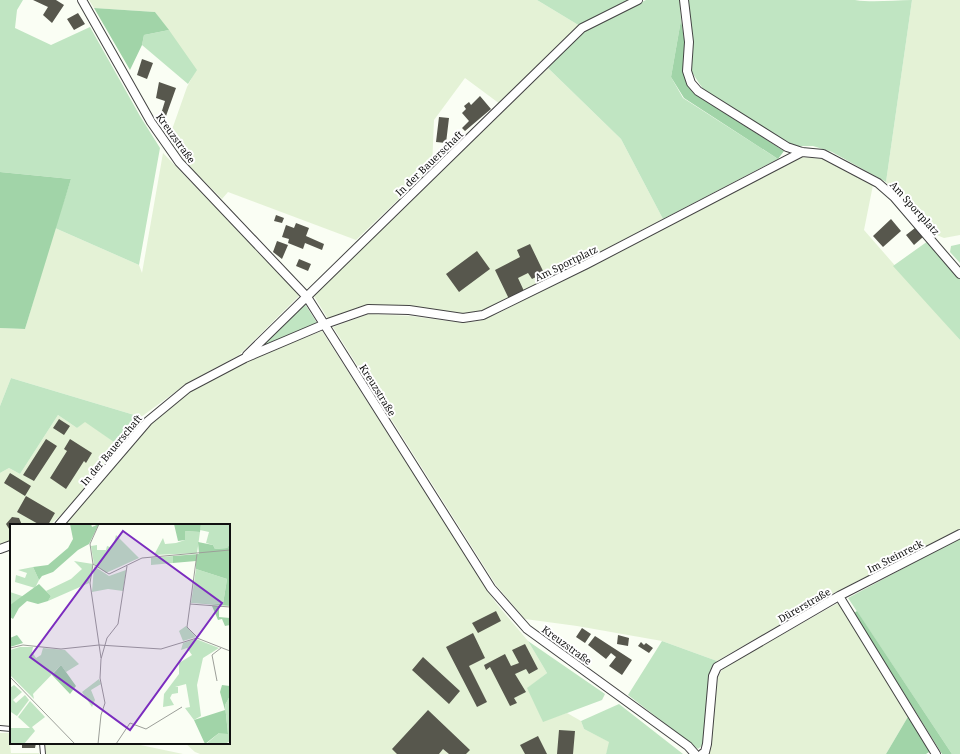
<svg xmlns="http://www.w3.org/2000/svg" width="960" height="754" viewBox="0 0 960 754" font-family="'Noto Serif',serif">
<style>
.farmland{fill:#e4f2d6}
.green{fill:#c0e5c2}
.forest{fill:#a1d4a8}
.building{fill:#57574d}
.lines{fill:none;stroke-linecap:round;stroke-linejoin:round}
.lane-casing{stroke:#434343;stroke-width:6}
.street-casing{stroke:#434343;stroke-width:10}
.lane{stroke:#fff;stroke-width:4}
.street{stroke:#fff;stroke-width:8}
.labels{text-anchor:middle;stroke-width:4;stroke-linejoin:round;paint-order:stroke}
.street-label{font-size:10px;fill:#101010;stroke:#fff}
.inset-road{fill:none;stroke:#9c9f99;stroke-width:1}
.view{fill:#7b2cbf;fill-opacity:0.15;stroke:#7b2cbf;stroke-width:2}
.inset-edge{fill:none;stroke:#101010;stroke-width:2}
</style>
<rect width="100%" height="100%" fill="#fafef4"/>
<path class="farmland" d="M89,0H537L580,26L500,104L465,78L434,120L432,167L356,240L228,192L222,199L187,164L169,138L187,87L196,70L155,12L94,8Z
M912,0H960V235L944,238L934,234L886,182Z
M548,68L621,139L663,219L497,306L475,315L444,313L403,305H369L328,319L314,296Z
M163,153L300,295L239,355L186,384L141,417L11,378L0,406V328L25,329L55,228L139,265L142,273Z
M800,157L825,159L873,185L864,230L960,340V529L836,592L717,661L662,641L577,626L525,619L496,585L333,327L369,314L411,316L463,323L479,321L501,312Z
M322,331L496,603L528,641L547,673L528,688L543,721L567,713L581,721L584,729L610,742L606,754H200L195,752L185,743H229V525H65L150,423L189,391L251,358Z
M58,415L77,428L85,421L121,447L74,503L50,525H11V541L0,544V473L9,468L20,474Z
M838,603L909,715L886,754H709L718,677L723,668Z
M0,733H9L11,753H39V754H0Z
M44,743H131L183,754H45Z"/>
<path class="green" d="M0,0H23L17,10L15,28L51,45L90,27L140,116L160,148L139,265L55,228L71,179L0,172Z
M537,0H630L580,26Z
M646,0H680L681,20L671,77L683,98L778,159L663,219L621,139L548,68L583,31Z
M688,0H855C874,3 893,0 912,0L886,182L832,152L813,146H798L783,141L703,89L691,71Z
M169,30L197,70L188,84L142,45L144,35Z
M928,241L960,279V340L893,266Z
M960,244V263L950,252L951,246Z
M305,304L317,323L264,346L262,344Z
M11,378L141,417L121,447L85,422L77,428L58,415L20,474L9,468L0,473V406Z
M960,538V754H952L848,598Z
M528,641L605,694L602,700L543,722L527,688L547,673Z
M662,641L717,661L710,677L704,744L698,749L628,695Z
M619,704L683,754H606L609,742L584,729L581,721Z"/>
<path class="forest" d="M94,8L155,12L169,30L144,35L142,45L130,70Z
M681,20L685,44L684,73L696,95L784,151L778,159L684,98L671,77Z
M0,172L71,179L25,329L0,328Z
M857,611L952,754H942L854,613Z
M909,715L931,751L926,754H886Z"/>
<path class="building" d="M33,0H56L64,5L52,23L43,15L48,7Z
M78,13L85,24L74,30L67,19Z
M142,59L153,63L147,79L137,75Z
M159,82L176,88L166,116L161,114L165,101L156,98Z
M480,96L491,109L465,131L462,128L469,121L462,113L466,109L464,106L469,102L471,105Z
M439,117L449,118L446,143L436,142Z
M276,215L284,218L282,223L274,221Z
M891,219L901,231L883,247L873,236Z
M296,223L309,228L306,236L324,244L322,250L305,243L303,249L288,243L289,239L282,237L286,225L294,228Z
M915,228L923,237L914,245L906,235Z
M277,241L288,245L282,259L273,252Z
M530,244L544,273L532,279L528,273L518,278L524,291L509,299L495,270L520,257L517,250Z
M477,251L490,269L459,292L446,274Z
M299,259L311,264L308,271L296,266Z
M59,419L70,426L64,435L53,428Z
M46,439L57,446L34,481L23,475Z
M70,439L92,453L86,463L84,461L66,489L50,478L67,451L64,449Z
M10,473L31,486L25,496L4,483Z
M26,496L55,513L48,525H40L17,512Z
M12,517L19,518L22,525H11V532L6,524Z
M496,611L501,621L478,633L472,623Z
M582,628L591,634L585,643L576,637Z
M473,633L485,658L469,666L487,702L477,707L446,647Z
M618,635L629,638L628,646L617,644Z
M595,636L632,660L622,675L609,666L616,657L611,653L606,659L588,645Z
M641,642L644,645L646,643L653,648L649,653L638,646Z
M525,644L538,669L529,674L526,669L515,674L526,692L514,698L517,703L510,706L490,667L486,670L484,665L505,654L511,666L519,663L512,650Z
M423,657L460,691L449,704L412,670Z
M428,710L470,750L466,754H449L443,749L439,754H397L392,749Z
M559,730L575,731L573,754H557Z
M538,736L547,754H525L520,745Z
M22,743H36L35,748H22Z"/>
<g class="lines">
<g class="lane-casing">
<path id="lane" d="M0,728L11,729
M42,743L43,754"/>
</g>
<g class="street-casing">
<path id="street" d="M82,0L151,122L179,162L307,297L491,588L527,629L688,746L695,754
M684,0L689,42L687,71L691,83L698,91L787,147L802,152L823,154L878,183L894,197L960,274
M247,355L582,28L638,0
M59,525L148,421L188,388L245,358L325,324L368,309L409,310L463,318L483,315L585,265L802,152
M0,549L11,545
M839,596L936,754
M702,754L705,752L707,744L713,676L717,667L839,596L960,534"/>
</g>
<use href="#lane" class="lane"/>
<use href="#street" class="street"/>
</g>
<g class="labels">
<g class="street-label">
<text transform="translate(176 138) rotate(54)" y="4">Kreuzstraße</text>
<text transform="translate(429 163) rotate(-44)" y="4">In der Bauerschaft</text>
<text transform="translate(915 208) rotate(48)" y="4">Am Sportplatz</text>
<text transform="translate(566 263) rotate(-26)" y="4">Am Sportplatz</text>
<text transform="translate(378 390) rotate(58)" y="4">Kreuzstraße</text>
<text transform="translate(111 450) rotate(-50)" y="4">In der Bauerschaft</text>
<text transform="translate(895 556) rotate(-27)" y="4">Im Steinreck</text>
<text transform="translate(804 605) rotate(-30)" y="4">Dürerstraße</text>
<text transform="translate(567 645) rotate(36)" y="4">Kreuzstraße</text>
</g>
</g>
<g transform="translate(10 524)">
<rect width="220" height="220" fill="#fafef4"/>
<path d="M191,0H220V20L217,24L205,25L203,21L196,19L199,8L190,6ZM175,7L190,8L187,29L144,31L153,14L155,20L166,19L175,16ZM106,11L129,34L96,49L84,40L81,22L87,21V26H96L97,22L100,23L104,19ZM163,32V39L141,41V34ZM64,37L83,40L79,59L38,77L41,72L36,67L61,55L72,45ZM84,42L99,52L116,46L113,67L98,65L82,68ZM23,43L29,56L25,64L5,58L6,51L15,54L17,49L8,46ZM186,45L217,55L213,80L181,79ZM0,68L15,73L0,81ZM176,102L186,113L173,117L169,107ZM186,115L209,124L193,134L187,161L191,192L184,196L175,184L180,183L176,160L165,163H168V169L162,170L160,174L164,181L153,183L154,170L169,150V139L182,131L177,124L171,126L173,119ZM10,123H23L22,128L26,134L31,131L33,124L55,126L69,140L56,148L51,141L23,170L24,175L0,151V126ZM89,155L91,160L81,166L85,176L82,183L72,168ZM4,161L12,168L3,176L6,179L15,171L19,176L7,192L1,188L0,190V164ZM220,172V217L215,220H196L209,209H218L215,181ZM20,177L35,193L22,203L25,207L14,220H0V204H20L8,193Z" fill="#c0e5c2"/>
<path d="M60,0H81L82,3L89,0L79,20L68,26L43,48L32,52L29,56L23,43L38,41L58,24L63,15ZM164,0H191L190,8L175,7V16L168,17ZM188,18L203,21L205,25L217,24L220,20V82L183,79L213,80L217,55L186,45V37L163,39V32L189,30ZM29,60L41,72L38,77L28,80L17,77L9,84L3,95L0,93V81ZM202,82H209V93L220,94V101L215,102L212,95L208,96ZM7,111L13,119L0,123V114ZM51,141L66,162L60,170L42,151ZM212,161L220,162V172L215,181L218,210L209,209L195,220L184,196L215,186L210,168Z" fill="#a1d4a8"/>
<path class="inset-road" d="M89,0L80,20L83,40L80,59L91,134M187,30L177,103L187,113M83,40L99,50L132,34L220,26M180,80L220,83M0,124L13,121L51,125L89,121L151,125L187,114L220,127M0,153L65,220M207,157L202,131L211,124M88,220L91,191L95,179L90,154L91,135L97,114L108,100L117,42M106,220L120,199L136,205L172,183"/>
<path class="view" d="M113,7L212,79L120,206L20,133Z"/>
<rect width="220" height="220" class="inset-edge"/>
</g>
</svg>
